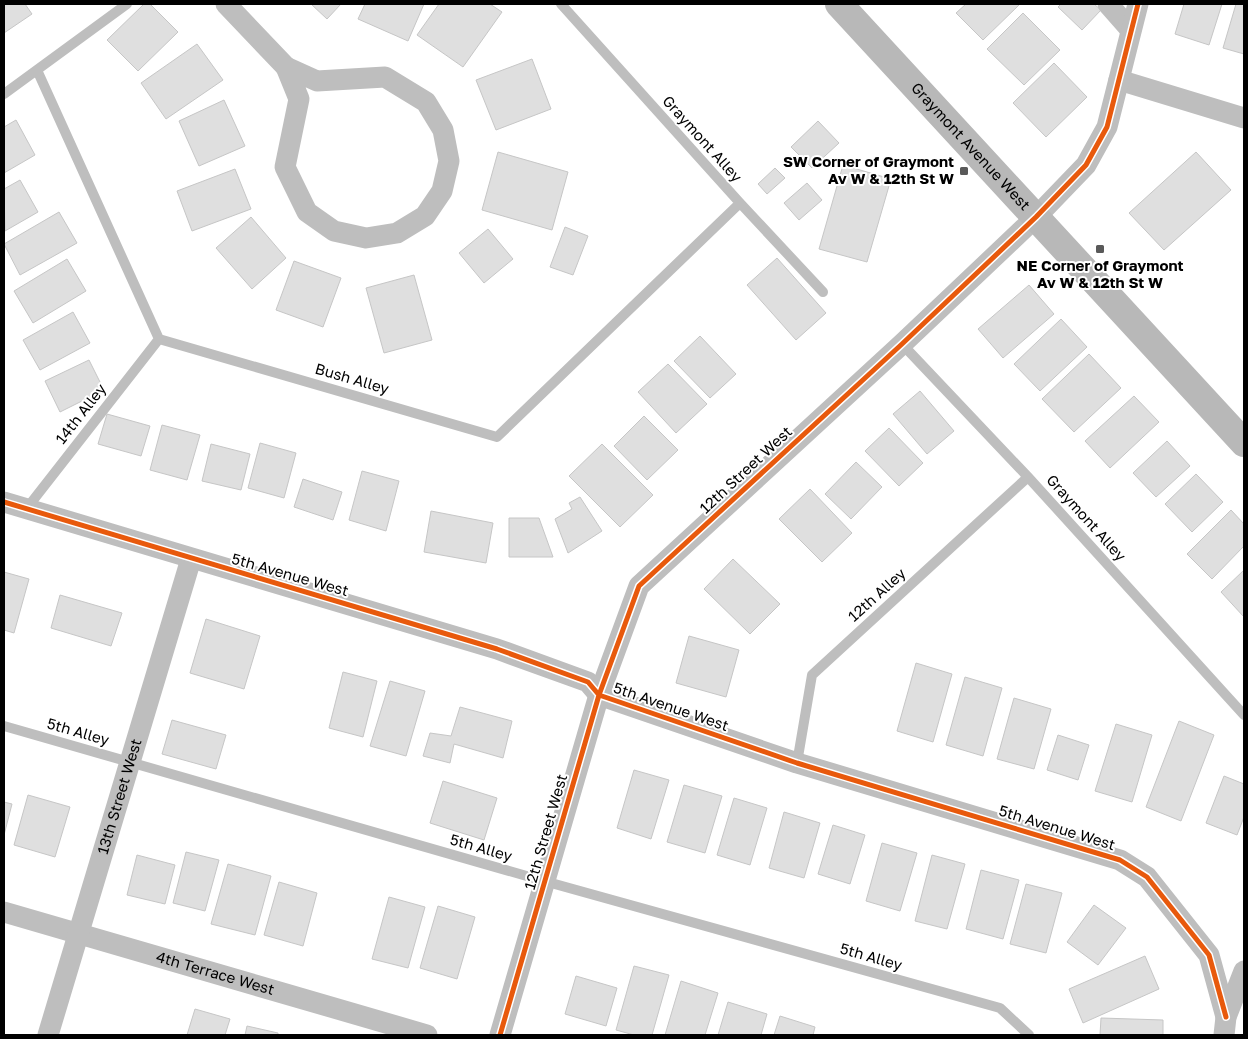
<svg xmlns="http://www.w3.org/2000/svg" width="1248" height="1039" viewBox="0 0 1248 1039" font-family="'Golos Text',sans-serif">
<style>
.building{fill:#dfdfdf;stroke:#c6c6c6}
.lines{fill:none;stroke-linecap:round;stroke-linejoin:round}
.service{stroke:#bebebe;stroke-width:10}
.minor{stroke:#bebebe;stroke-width:21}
.secondary{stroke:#b8b8b8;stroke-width:28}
.cycleway-casing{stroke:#fff;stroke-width:8}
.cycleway{stroke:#e8590c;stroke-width:5}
.poi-dot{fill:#595959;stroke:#fff;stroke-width:2}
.labels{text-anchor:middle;stroke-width:4;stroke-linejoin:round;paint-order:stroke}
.street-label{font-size:15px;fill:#000;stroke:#fff}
.poi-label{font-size:15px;font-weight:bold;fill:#000;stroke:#fff;text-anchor:end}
</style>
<rect width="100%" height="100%" fill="#fff"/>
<path class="building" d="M4,4H25L32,14L4,33Z
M144,4H150L178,32L138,71L107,40Z
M311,4H341L327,19Z
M365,4H424L408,41L358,19Z
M439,4H490L502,12L463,67L417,35Z
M966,4H1017L1019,5L983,40L956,13Z
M1061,4H1094L1101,10L1082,30L1058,7Z
M1184,4H1222L1209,45L1175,34Z
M1236,4H1244V54L1223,48Z
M1023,13L1060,50L1024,85L987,49Z
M197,44L223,80L166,119L141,83Z
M532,59L551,109L496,130L476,80Z
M1054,63L1087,97L1046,137L1013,103Z
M224,100L245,146L199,166L179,121Z
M16,120L35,155L4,173V127Z
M818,121L839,143L812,168L791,147Z
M498,152L568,172L552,230L482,210Z
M1196,152L1231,190L1164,250L1129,213Z
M843,165L891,179L867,262L819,249Z
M775,168L785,178L767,194L758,184Z
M235,169L251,209L192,231L177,191Z
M20,180L38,212L5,231L4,189Z
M807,183L822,200L799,220L784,203Z
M59,212L77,243L20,275L4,244Z
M251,217L286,258L252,289L216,248Z
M565,227L588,236L573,275L550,267Z
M488,229L513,259L484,283L459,253Z
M777,258L826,313L796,340L747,285Z
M67,259L86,291L33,323L14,291Z
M294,261L341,278L323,327L276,310Z
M414,275L432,340L384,353L366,288Z
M1029,285L1054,314L1003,358L978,329Z
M73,312L90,343L40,370L23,340Z
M1061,319L1087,347L1040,391L1014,364Z
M700,336L736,374L710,398L674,361Z
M1089,354L1121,388L1074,432L1042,399Z
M89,360L104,390L60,412L45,381Z
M668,364L707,404L676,433L638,392Z
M920,391L954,431L927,454L893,414Z
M1134,396L1159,422L1110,468L1085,441Z
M107,414L150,426L141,456L98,444Z
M644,416L678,450L647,480L614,446Z
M162,425L200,435L187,480L150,470Z
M889,428L923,463L899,486L865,451Z
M1167,441L1190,466L1156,497L1133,473Z
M260,443L296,453L284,498L248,488Z
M211,444L250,454L241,490L202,481Z
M602,444L653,495L620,527L569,476Z
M856,462L882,487L851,519L825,494Z
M362,471L399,481L386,531L349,520Z
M1196,474L1223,502L1192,532L1165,504Z
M303,479L342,492L333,520L294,507Z
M810,489L852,533L822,562L779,519Z
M580,497L602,531L568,553L555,519L572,509L569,503Z
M1231,510L1244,524V546L1212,579L1187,554Z
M431,511L493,523L486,563L424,552Z
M509,518H539L553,557H509Z
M733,559L780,604L750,634L704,589Z
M1244,570V617L1221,592Z
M4,572L29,579L14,633L4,630Z
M60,595L122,613L111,646L51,628Z
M206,619L260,636L244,689L190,673Z
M689,636L739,650L726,697L676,683Z
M916,663L952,674L933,742L897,731Z
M343,672L377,681L363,737L329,728Z
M965,677L1002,688L983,756L946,745Z
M390,681L425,691L406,756L370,746Z
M1014,698L1051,709L1034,769L997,759Z
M460,707L512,721L503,758L454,744L450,763L423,756L430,733L451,736Z
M172,720L226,735L216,769L162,754Z
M1179,721L1214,735L1181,821L1146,807Z
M1116,724L1152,735L1132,802L1095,791Z
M1058,735L1089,745L1078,780L1047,770Z
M634,770L669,780L651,839L617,828Z
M1224,776L1244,784V817L1237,835L1206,823Z
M443,781L497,798L484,840L430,823Z
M684,785L722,796L705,853L667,842Z
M28,795L70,807L55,857L14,845Z
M734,798L767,808L750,865L717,855Z
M4,802L12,804L4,835Z
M784,812L820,823L804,878L769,868Z
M833,825L865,835L850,884L818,874Z
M882,843L917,853L900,911L866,901Z
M186,852L219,860L205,911L173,903Z
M137,855L175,865L165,904L127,895Z
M932,855L965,864L947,929L915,921Z
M228,864L271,876L255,935L211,924Z
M981,870L1019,880L1003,939L966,929Z
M279,882L317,893L303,946L264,935Z
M1026,884L1062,893L1046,953L1010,944Z
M389,897L425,907L408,968L372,959Z
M1094,905L1126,928L1098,965L1067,942Z
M438,906L475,917L457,979L420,968Z
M1145,956L1159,989L1083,1023L1069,989Z
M634,966L669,975L652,1035H634L616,1030Z
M576,976L617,988L606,1026L565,1014Z
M681,981L718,993L705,1035H665Z
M728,1002L767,1014L761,1035H718Z
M195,1009L230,1019L225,1035H187Z
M780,1016L815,1027L813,1035H774Z
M1101,1018L1163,1020V1035H1100Z
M247,1026L278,1033V1035H245Z"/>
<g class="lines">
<path class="service" d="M561,4L740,203L823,292
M37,70L159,339L497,437L740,203
M4,94L127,4
M902,344L1028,477L1244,715
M27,508L159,339
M4,726L544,881L1000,1008L1029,1035
M797,763L812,675L1028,477"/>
<g class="minor">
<path d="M226,4L286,67"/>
<path d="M1108,4L1130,29"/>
<path d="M286,67L317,81L385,77L426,102L443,130L449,161L442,191L425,216L397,233L366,238L334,231L307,212L285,167L299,99Z"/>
<path d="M1119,80L1244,118"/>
<path d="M4,502L497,649L588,682L599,695L797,763L1120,860L1147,877L1209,955L1226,1017"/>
<path id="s1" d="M4,912L427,1035"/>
<path id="s2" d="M48,1035L191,559"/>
<path d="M500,1035L599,695L639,586L902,344L1036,217L1086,165L1107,127L1138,4"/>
<path d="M1224,1035L1226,1017L1244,971"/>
</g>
<path class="secondary" id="s3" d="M839,4L1244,443"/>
<g class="cycleway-casing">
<path id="cycleway" d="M4,502L497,649L588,682L599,695L797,763L1120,860L1147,877L1209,955L1226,1017
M500,1035L599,695L639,586L902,344L1036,217L1086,165L1107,127L1138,4"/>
</g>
<use href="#cycleway" class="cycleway"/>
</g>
<g class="poi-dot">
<rect x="959" y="166" width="10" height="10" rx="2.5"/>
<rect x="1095" y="244" width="10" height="10" rx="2.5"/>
</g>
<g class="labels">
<g class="street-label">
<text transform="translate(702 139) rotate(48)" y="5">Graymont Alley</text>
<text dy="5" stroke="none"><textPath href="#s3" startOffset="194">Graymont Avenue West</textPath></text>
<text transform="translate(352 379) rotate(16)" y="5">Bush Alley</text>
<text transform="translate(81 414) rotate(-52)" y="5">14th Alley</text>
<text transform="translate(746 470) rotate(-43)" y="5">12th Street West</text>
<text transform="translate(1086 518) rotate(48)" y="5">Graymont Alley</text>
<text transform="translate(290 575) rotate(16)" y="5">5th Avenue West</text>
<text transform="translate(877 595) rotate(-42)" y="5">12th Alley</text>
<text transform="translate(671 707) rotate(19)" y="5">5th Avenue West</text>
<text transform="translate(78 732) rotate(16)" y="5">5th Alley</text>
<text dy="5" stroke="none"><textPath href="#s2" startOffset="249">13th Street West</textPath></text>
<text transform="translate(1057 828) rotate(17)" y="5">5th Avenue West</text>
<text transform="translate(546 832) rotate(-74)" y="5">12th Street West</text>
<text transform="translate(481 848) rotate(16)" y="5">5th Alley</text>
<text transform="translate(871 957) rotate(16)" y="5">5th Alley</text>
<text dy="5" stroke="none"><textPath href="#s1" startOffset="220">4th Terrace West</textPath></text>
</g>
<g class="poi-label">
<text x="954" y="167">SW Corner of Graymont<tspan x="954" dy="17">Av W &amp; 12th St W</tspan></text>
<text x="1100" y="271" text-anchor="middle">NE Corner of Graymont<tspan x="1100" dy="17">Av W &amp; 12th St W</tspan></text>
</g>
</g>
<rect width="1248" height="1039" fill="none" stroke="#000000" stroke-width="10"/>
</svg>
